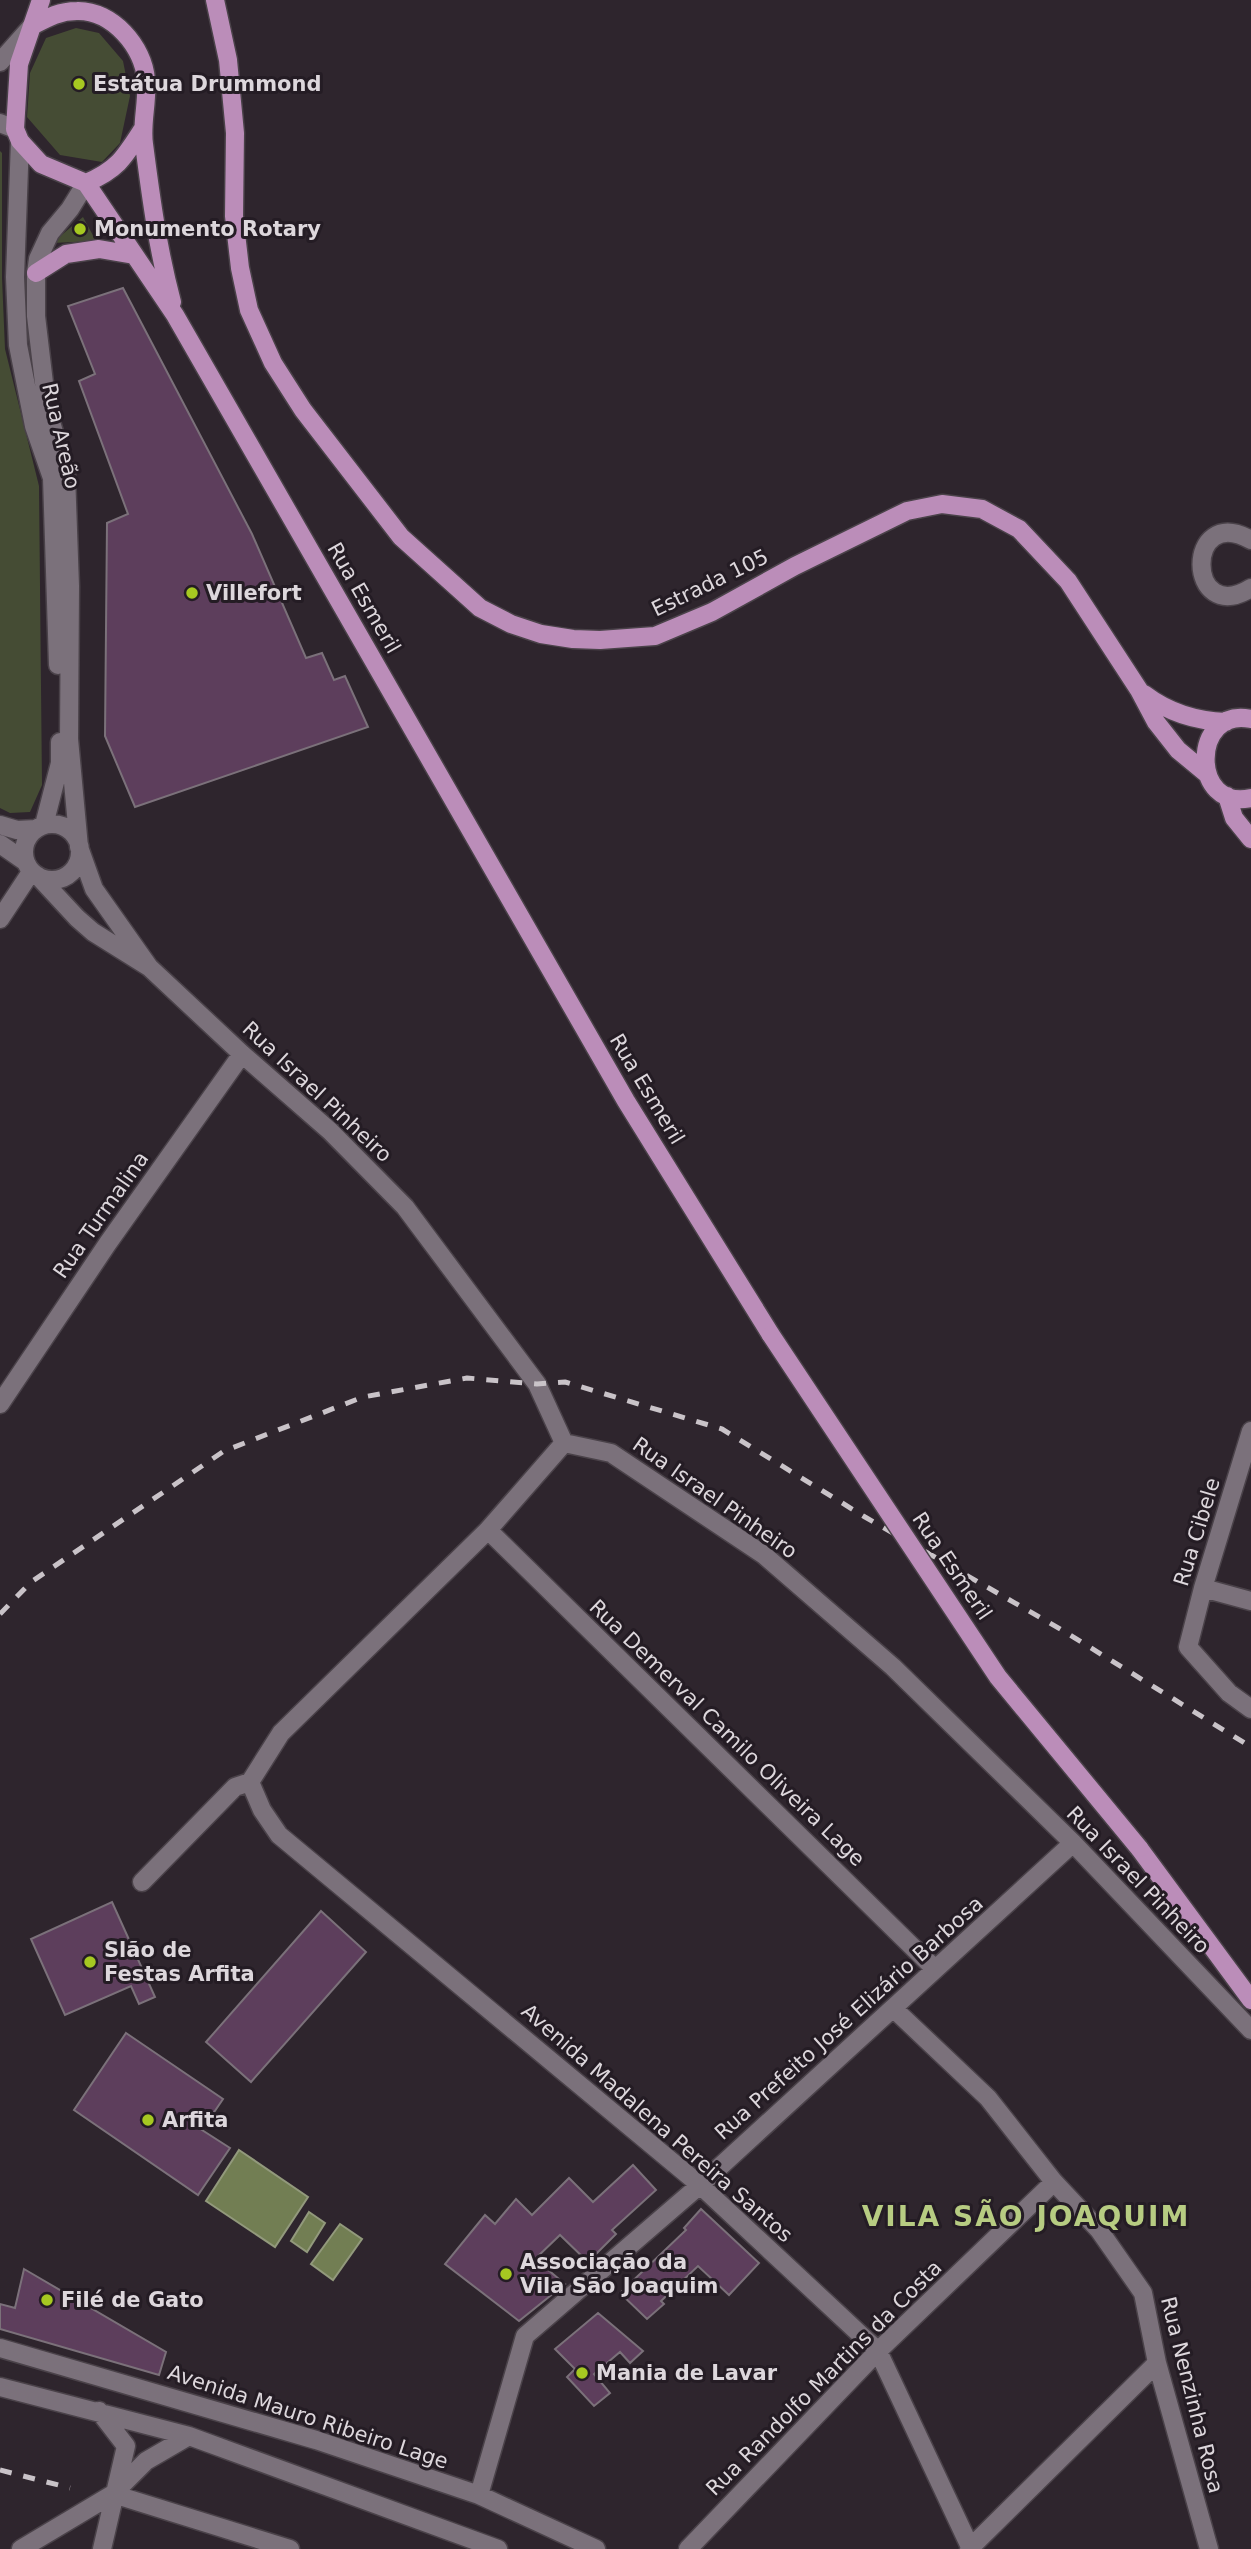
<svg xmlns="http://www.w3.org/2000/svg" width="1251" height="2549" viewBox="0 0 1251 2549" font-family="'DejaVu Sans',sans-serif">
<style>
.green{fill:#454c34}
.water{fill:#727e53;stroke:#92997c;stroke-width:2}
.building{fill:#5d3e5c;stroke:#7b717a;stroke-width:2}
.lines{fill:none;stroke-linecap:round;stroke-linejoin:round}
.minor-casing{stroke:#4a4249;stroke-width:21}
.major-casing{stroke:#4a4249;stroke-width:21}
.minor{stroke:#7b717b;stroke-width:18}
.major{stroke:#bb8db9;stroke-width:18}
.rail{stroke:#c9c3c8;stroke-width:5;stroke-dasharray:12 12;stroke-linecap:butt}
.major-bridge-casing{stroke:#4a4249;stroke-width:21;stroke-linecap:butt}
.major-bridge{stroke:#bb8db9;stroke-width:18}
.poi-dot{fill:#a6c821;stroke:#241c24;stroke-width:2.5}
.labels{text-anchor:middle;stroke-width:6;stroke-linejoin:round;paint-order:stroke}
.poi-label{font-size:21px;font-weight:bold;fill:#ddd7dc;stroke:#241c24;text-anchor:start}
.street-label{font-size:21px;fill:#ddd7dc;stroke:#241c24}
.district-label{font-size:28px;font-weight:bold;letter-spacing:2px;fill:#b7cc82;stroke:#241c24}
</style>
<rect width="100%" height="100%" fill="#2e252d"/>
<path class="green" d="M76,28L99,33L123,61L130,96L120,143L102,162L60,155L27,117L30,73L46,38Z
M0,151L2,153V278L5,349L39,486L42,785L30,812L10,813L0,808Z
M83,217L96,241L52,243Z"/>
<path class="water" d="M239,2150L308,2197L275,2247L206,2201Z
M309,2212L325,2223L307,2252L291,2241Z
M340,2224L362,2239L333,2280L311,2264Z"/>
<path class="building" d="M123,288L252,534L306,658L322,653L334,680L345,676L368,727L135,807L105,736L107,523L128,514L79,381L95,374L68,306Z
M112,1902L155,1997L139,2004L131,1986L65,2015L31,1939Z
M321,1911L366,1952L251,2082L206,2042Z
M126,2033L223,2099L202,2130L230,2148L198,2195L74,2110Z
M633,2165L656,2190L612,2230L616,2234L588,2262L560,2235L535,2259L565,2284L519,2321L445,2264L485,2215L495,2224L516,2199L532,2215L569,2178L593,2202Z
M701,2209L759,2263L729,2295L698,2266L661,2301L664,2304L647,2319L620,2293L686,2230L684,2228Z
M24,2269L166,2352L159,2375L0,2329V2304L15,2308Z
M598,2313L643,2351L630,2363L620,2352L594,2374L610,2393L594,2406L567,2377L575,2369L555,2349Z"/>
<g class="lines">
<g class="minor-casing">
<path id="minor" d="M0,62L32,26
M0,123L15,129
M20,141L15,277L18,345L34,426L52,478L58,665
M86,183L70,209L50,233L38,259L36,273V316L47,408L66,474L70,586L69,739L79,847L94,889L149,967
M1251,540C1184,502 1186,628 1251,588
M24 852a28 28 0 1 1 56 0a28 28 0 1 1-56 0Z
M0,825L17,830L36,829
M44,825L60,763V742
M0,844L26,862
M38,876L77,918L93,932L149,967L242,1054L330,1131L405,1207L537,1384L564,1443
M0,919L31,872
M0,1404L108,1243L242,1054
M1251,1431L1203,1588L1188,1647L1229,1693L1251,1709
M564,1443L611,1453L764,1555L893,1667L1073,1843L1251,2030
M488,1530L935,1969
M1203,1588L1251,1601
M250,1782L262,1810L279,1835L700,2185L878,2351L971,2549
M142,1882L235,1787L250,1782L281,1733L488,1530L564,1443
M894,2009L988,2098L1054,2182L1099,2230L1143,2293L1157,2363L1209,2549
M0,2348L316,2440L479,2495L596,2549
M0,2387L189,2436L498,2549
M99,2411L126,2446L102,2549
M113,2494L290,2549
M479,2495L525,2336L700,2185L1073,1843
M21,2549L113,2494L146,2461L189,2436
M688,2549L878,2351L1054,2182
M969,2549L1157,2363"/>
</g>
<g class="major-casing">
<path id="major" d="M215,0L228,60L235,133L234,216L240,268L249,310L273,363L303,410L401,537L480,608L511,624L541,634L573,639L600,640L655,636L712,612L795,566L907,511L942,504L982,509L1019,529L1068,581L1139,690L1156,722L1178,750L1207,774
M32,26L41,0
M142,130C124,158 117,170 86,183L41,164L20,141L15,129L19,64L32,26C47,18 59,11 77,11C112,10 144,47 146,80C148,102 141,123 144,144C151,198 158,250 172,302
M86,183L175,315L626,1101L771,1335
M36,273L66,254L99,249L134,255
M1144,694C1169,713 1195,721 1226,722
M1251,719C1191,706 1190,812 1251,798
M1227,796L1234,818L1251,839
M1139,1848L1251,2000"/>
</g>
<use href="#minor" class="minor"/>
<use href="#major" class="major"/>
<path class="rail" d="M0,1614L31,1582L224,1451L363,1397L467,1378L537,1384L565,1382L722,1429L865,1517L1062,1630L1251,1747
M0,2470L70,2488"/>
<g class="major-bridge-casing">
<path id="major-bridge" d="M771,1335L998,1677L1139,1848"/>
</g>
<use href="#major-bridge" class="major-bridge"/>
</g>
<g class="poi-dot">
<circle cx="79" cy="84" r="7"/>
<circle cx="80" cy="229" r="7"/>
<circle cx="192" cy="593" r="7"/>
<circle cx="90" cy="1962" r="7"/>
<circle cx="148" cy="2120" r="7"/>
<circle cx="506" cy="2274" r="7"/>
<circle cx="47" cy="2300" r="7"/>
<circle cx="582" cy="2373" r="7"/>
</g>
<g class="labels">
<g class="poi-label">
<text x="93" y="91">Estátua Drummond</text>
<text x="94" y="236">Monumento Rotary</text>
<text x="206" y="600">Villefort</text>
<text x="104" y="1957">Slão de<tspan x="104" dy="24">Festas Arfita</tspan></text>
<text x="162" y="2127">Arfita</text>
<text x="520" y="2269">Associação da<tspan x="520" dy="24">Vila São Joaquim</tspan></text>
<text x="61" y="2307">Filé de Gato</text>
<text x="596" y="2380">Mania de Lavar</text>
</g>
<g class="street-label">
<text transform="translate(61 436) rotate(77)" y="7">Rua Areão</text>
<text transform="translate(710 583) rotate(-26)" y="7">Estrada 105</text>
<text transform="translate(364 598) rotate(60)" y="7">Rua Esmeril</text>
<text transform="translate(647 1089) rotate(59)" y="7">Rua Esmeril</text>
<text transform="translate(317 1092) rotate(43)" y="7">Rua Israel Pinheiro</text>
<text transform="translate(101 1215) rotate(-55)" y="7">Rua Turmalina</text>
<text transform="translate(715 1498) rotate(35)" y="7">Rua Israel Pinheiro</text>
<text transform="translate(1197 1532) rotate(-73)" y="7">Rua Cibele</text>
<text transform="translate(952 1566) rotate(56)" y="7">Rua Esmeril</text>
<text transform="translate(727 1733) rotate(44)" y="7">Rua Demerval Camilo Oliveira Lage</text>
<text transform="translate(1138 1880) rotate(46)" y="7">Rua Israel Pinheiro</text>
<text transform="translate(849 2018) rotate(-42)" y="7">Rua Prefeito José Elizário Barbosa</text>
<text transform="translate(657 2123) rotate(41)" y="7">Avenida Madalena Pereira Santos</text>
<text transform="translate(824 2378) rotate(-45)" y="7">Rua Randolfo Martins da Costa</text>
<text transform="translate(1192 2395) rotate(76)" y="7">Rua Nenzinha Rosa</text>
<text transform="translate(308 2417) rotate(18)" y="7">Avenida Mauro Ribeiro Lage</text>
</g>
<g class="district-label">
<text x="1026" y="2226">VILA SÃO JOAQUIM</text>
</g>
</g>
</svg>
